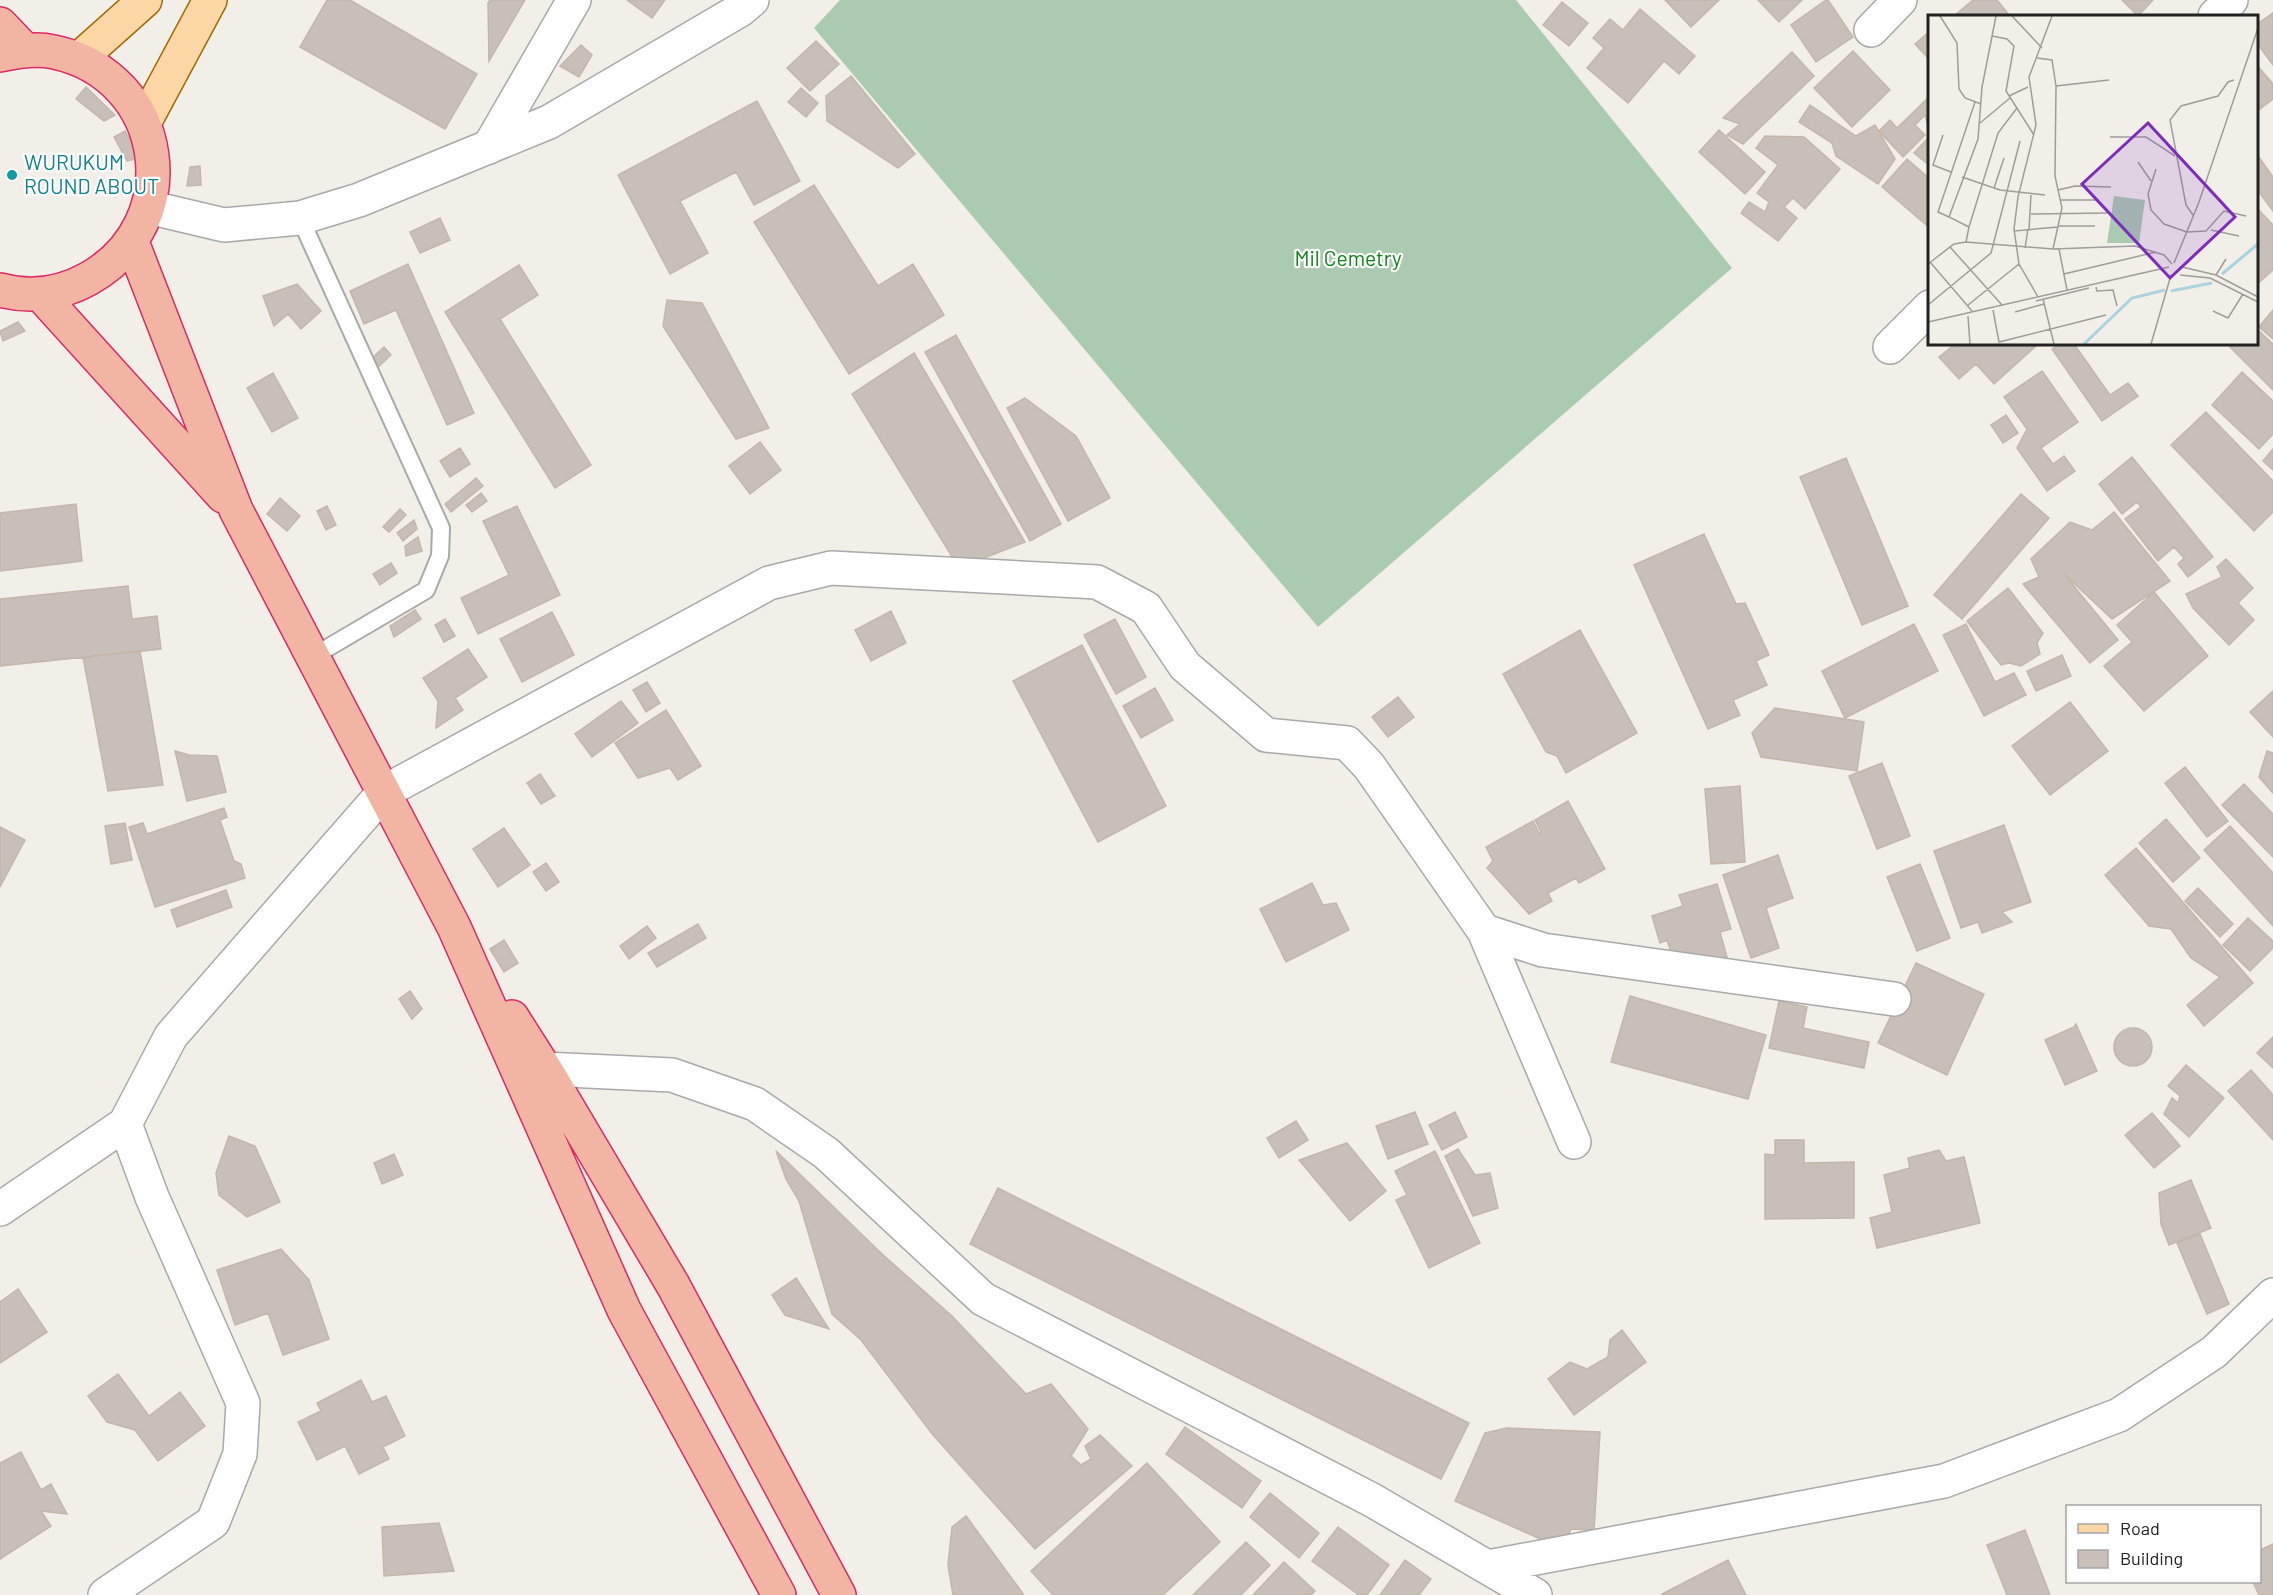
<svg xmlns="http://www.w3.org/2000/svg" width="2273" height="1595" viewBox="0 0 2273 1595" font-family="Barlow,sans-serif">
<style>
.cemetery{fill:#aacbaf}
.building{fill:#c7bfb8;stroke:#c4b6ab;stroke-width:1.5}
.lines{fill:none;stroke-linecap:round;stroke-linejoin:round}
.service-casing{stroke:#a9a9a9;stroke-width:20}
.minor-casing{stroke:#a9a9a9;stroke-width:36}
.tertiary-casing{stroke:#a9a9a9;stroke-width:36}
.primary-casing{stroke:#a06b00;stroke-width:36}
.trunk-casing{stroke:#dc2a67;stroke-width:36}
.service{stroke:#fff;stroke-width:16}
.minor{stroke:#fff;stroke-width:33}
.tertiary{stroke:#fff;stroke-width:33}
.primary{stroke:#fcd6a4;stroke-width:33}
.trunk{stroke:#f2b4a3;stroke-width:33}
.culture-dot{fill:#0f9aa8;stroke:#fff;stroke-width:2}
.labels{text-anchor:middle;stroke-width:4.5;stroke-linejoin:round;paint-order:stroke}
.culture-label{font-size:21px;fill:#0d838f;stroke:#fff;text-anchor:start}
.park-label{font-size:21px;fill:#0c8416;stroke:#fff}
.inset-river{fill:none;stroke:#aad3df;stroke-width:3}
.inset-road{fill:none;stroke:#9f9d99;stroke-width:1.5}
.view{fill:#7b2cbf;fill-opacity:0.15;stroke:#7b2cbf;stroke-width:3}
.inset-edge{fill:none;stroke:#222;stroke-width:3}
</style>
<rect width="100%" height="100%" fill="#f2efe9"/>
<path class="cemetery" d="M840,0H1516L1732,268L1318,627L814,28Z"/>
<path class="building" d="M327,0H350L477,74L445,129L300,47Z
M490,0H525L489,61L488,3Z
M627,0H665L652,18Z
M1665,0H1719L1691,27Z
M1758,0H1802L1779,22Z
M1826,0H1828L1853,37L1816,62L1791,25Z
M1973,0H1997L2010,16H1954Z
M2122,0H2153L2138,16Z
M1562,2L1588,23L1569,46L1543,25Z
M1640,9L1695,56L1679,74L1664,61L1628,103L1587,68L1604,48L1593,38L1610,19L1623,30Z
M2273,13V65L2256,42V25Z
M1930,31V60L1915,44Z
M816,41L839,64L810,91L787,68Z
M581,45L592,55L579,77L560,66Z
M1853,51L1890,90L1852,127L1814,88Z
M1792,52L1814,76L1743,144L1727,135L1740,124L1723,118Z
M2256,64L2273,84V99L2256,112Z
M851,76L915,154L898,168L827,121L826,96Z
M86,87L115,115L104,121L76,99Z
M801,88L818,103L806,117L788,102Z
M1930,96V133L1925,115L1915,125L1925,135L1903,157L1879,131L1890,120L1897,128Z
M757,101L800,181L754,205L736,172L680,201L708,253L670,274L618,175Z
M1810,105L1856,136L1875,125L1895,159L1878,184L1836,156L1832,143L1799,122Z
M1719,130L1765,172L1745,194L1699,152Z
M125,131L140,158L127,161L114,137Z
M1765,136L1804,137L1840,169L1805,209L1793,198L1784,207L1797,218L1778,241L1741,213L1749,202L1765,212L1769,202L1757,193L1778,165L1756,148Z
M1930,136V166L1914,153Z
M2256,153L2273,177V211L2256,188Z
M1907,159L1930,179V228L1882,187Z
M200,166L201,185L187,186L190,167Z
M814,185L878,286L913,264L944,315L849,374L754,222Z
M2256,207L2273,225V270L2256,285Z
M440,218L450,240L420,253L410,232Z
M408,264L474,413L447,425L396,310L364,324L350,291Z
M519,265L538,295L500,319L591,465L555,488L445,312Z
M297,284L321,311L301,329L288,314L274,326L263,296Z
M667,300L702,303L769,428L736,439L663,326Z
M2273,310V339L2259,327Z
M18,322L25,331L3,341L0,331Z
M2256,328L2273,344V390L2229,346L2231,344H2256Z
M956,335L1061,524L1030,541L925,352Z
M1955,344H2034L2036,346L1994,384L1976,364L1959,379L1939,357Z
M2060,344H2074L2110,395L2128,383L2138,396L2102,421L2052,349Z
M384,347L391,355L377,368L370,360Z
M914,353L1025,542L959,568L852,394Z
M2042,371L2078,422L2041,448L2053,464L2064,456L2075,471L2047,491L2017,448L2027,429L2004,397Z
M2242,372L2273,401V434L2259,449L2212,405Z
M273,373L298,418L272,432L247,388Z
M1025,398L1076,436L1110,498L1068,521L1007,408Z
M2206,412L2273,481V512L2254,531L2171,445Z
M2006,415L2018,433L2003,443L1991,425Z
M760,442L781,470L750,494L729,466Z
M460,448L470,464L450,477L440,461Z
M2273,449V470L2263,461Z
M2132,457L2213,557L2188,577L2178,564L2184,558L2174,547L2158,561L2125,519L2141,507L2137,502L2122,514L2099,484Z
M1846,458L1908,606L1862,625L1800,477Z
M476,478L483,486L451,512L445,504Z
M481,493L487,501L472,512L466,505Z
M2021,494L2049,518L1962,619L1934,595Z
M280,498L300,516L287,531L267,514Z
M76,504L82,561L0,571V513Z
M327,506L336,525L326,530L317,511Z
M517,506L560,595L478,634L461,598L509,575L483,521Z
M400,509L406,515L389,532L383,527Z
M2114,512L2170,581L2112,619L2064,574L2118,640L2090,663L2023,584L2039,577L2031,559L2070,522L2092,530Z
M414,520L417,529L403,541L397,533Z
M1704,534L1736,604L1745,603L1769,655L1756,661L1767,685L1733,700L1740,715L1708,729L1634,565Z
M418,537L422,551L406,556L405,546Z
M2226,559L2253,588L2238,603L2254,620L2229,645L2193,608L2186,594L2222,577L2217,567Z
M391,563L397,573L380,585L373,574Z
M128,586L132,619L157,616L161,649L0,666V599Z
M2008,588L2043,633L2037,643L2040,654L2021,666L2009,663L2001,665L1967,621Z
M2154,592L2208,656L2144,711L2104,666L2132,642L2117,625Z
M415,610L421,619L394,637L390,626Z
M891,611L906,643L871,661L855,630Z
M552,612L574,655L522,682L500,639Z
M445,619L455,636L444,642L435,625Z
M1115,619L1146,677L1116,694L1084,635Z
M1914,624L1938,671L1845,718L1822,671Z
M1966,624L1995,682L2014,673L2026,695L1984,716L1943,635Z
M1580,630L1637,733L1566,773L1557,756L1546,752L1503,674Z
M1082,645L1166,806L1098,842L1013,681Z
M468,649L487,677L455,698L463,710L436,728L438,701L423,678Z
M140,651L163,785L108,791L83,657Z
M2062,655L2071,676L2036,691L2027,671Z
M647,682L660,703L646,712L633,690Z
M1155,688L1173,720L1141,738L1123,706Z
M2273,691V737L2250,712Z
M1398,697L1414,717L1388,737L1372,717Z
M621,701L638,723L592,757L575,734Z
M2070,702L2108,751L2050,795L2012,746Z
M1775,708L1864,722L1857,771L1761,757L1752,733Z
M666,710L701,766L678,780L670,768L638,778L615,743Z
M175,751L189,755L217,756L226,792L187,801Z
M2267,751L2273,753V793L2259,777Z
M1882,763L1910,836L1877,849L1849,776Z
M2185,767L2228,821L2207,837L2165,783Z
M540,774L555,796L541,804L527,783Z
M2244,784L2273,814V857L2222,805Z
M1740,786L1745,862L1711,864L1705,789Z
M1568,801L1605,869L1579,883L1576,878L1548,893L1552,901L1529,914L1487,868L1493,861L1486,847L1533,821L1539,833L1541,832L1535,820Z
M224,808L227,817L220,820L234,861L241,864L245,878L155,907L129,827L143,823L147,834Z
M2166,819L2200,858L2173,882L2139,843Z
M125,823L132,860L111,864L105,826Z
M2004,825L2031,902L2002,912L2012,922L1982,933L1978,922L1961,928L1934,851Z
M2230,826L2273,873V926L2204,850Z
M0,827L25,840L0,887Z
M504,828L530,865L498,887L473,849Z
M2136,848L2253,983L2204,1026L2187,1005L2220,977L2191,958L2171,929L2149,926L2105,875Z
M1778,855L1793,898L1766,908L1779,948L1751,958L1723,875Z
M546,863L559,882L546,891L533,872Z
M1920,864L1950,938L1917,951L1887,877Z
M1312,883L1323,905L1336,903L1349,930L1286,962L1260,909Z
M1717,884L1731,929L1720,932L1727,957L1697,966L1674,961L1667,940L1660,943L1652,916L1683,906L1679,895Z
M2198,888L2233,924L2220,937L2185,901Z
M226,890L232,907L177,927L171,910Z
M2248,918L2273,941V948L2250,971L2223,945Z
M698,924L706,938L657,967L648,953Z
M647,926L656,938L629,959L620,946Z
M504,940L518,963L504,972L490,949Z
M1916,963L1984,994L1947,1075L1878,1043Z
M410,991L422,1009L412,1019L399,999Z
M1630,996L1766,1035L1748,1099L1611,1062Z
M1779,1001L1807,1007L1803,1028L1869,1042L1864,1068L1769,1048Z
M2076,1024L2097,1071L2065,1085L2045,1040L2074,1027Z
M2114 1047a19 19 0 1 1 38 0a19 19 0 1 1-38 0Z
M2273,1037V1068L2257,1053Z
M2186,1065L2224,1098L2189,1137L2164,1114L2172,1098L2178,1103L2180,1096L2168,1086Z
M2251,1070L2273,1095V1140L2228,1091Z
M1415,1112L1428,1144L1388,1159L1376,1126Z
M1455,1112L1467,1137L1442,1150L1429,1125Z
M2152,1113L2180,1146L2154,1168L2125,1135Z
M1296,1121L1308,1140L1279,1158L1267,1138Z
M229,1136L255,1146L280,1202L247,1217L219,1195L216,1173Z
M1775,1140H1804V1163L1854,1162V1218L1765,1219V1154L1775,1155Z
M1347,1143L1386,1191L1350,1221L1299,1160Z
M1458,1149L1475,1175L1490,1173L1498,1208L1473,1216L1445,1156Z
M1939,1150L1946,1161L1964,1157L1980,1223L1877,1248L1870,1218L1892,1212L1884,1175L1910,1168L1908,1158Z
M776,1151L882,1254L952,1316L1026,1394L1051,1384L1088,1429L1071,1456L1081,1465L1091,1459L1085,1446L1100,1435L1132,1466L1035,1549L933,1435L861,1340L832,1314L799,1201L786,1179Z
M1435,1151L1480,1243L1429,1268L1396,1200L1407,1195L1395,1171Z
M394,1154L403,1175L382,1184L374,1163Z
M2191,1180L2211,1228L2169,1245L2161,1224L2159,1193Z
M998,1188L1469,1423L1441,1479L970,1244Z
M2200,1234L2229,1304L2207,1314L2177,1243Z
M281,1249L309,1280L329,1339L283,1355L268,1313L235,1325L217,1270Z
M796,1278L829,1329L785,1315L772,1295Z
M18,1289L47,1332L0,1363V1302Z
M1622,1330L1646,1362L1574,1415L1548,1379L1570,1362L1587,1369L1608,1357L1610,1340Z
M118,1374L149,1416L180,1392L205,1426L158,1461L135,1430L107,1422L88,1396Z
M361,1380L372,1402L386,1396L405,1436L383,1447L389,1459L359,1474L345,1446L317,1460L298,1422L321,1411L317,1403Z
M1185,1427L1261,1481L1242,1508L1166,1454Z
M1507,1428L1600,1432L1594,1530L1571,1529L1563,1549L1455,1501L1485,1433Z
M21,1452L41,1490L51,1484L67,1514L41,1511L51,1526L0,1559V1463Z
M1147,1463L1220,1542L1163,1595H1053L1031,1571Z
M1270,1493L1319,1533L1299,1558L1250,1517Z
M966,1516L1024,1595H953L948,1565L952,1527Z
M439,1523L454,1571L384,1576L382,1527Z
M1338,1527L1389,1565L1367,1595H1359L1312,1561Z
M2025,1530L2050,1595H2007L1987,1545Z
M1246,1542L1270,1565L1241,1595H1193Z
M2273,1544V1595H2259L2253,1582H2260V1550Z
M1405,1560L1431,1579L1419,1595H1380Z
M1728,1560L1746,1595H1663L1662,1594Z
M1284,1562L1315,1591L1311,1595H1253Z"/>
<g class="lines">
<g class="service-casing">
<path id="service" d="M300,218L441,528L440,556L426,590L312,657"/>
</g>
<g class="minor-casing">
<path id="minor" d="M2215,16L2231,0
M1871,30L1900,0
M489,147L574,0
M1890,347L1930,307
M1484,931L1543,950L1894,999
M545,1069L672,1075L755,1104L826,1153L983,1299L1372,1500L1535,1595
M0,1209L125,1124
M1488,1567L1944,1481L2119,1415L2214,1352L2273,1295
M105,1595L213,1522L240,1454L243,1403L152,1197L125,1124L171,1036L384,792L769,583L831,568L1097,582L1146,608L1185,666L1266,735L1347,743L1369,766L1484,931L1574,1142"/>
</g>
<g class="tertiary-casing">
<path id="tertiary" d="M148,207L224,225L300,218L359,200L549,122L740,10L752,0"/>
</g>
<g class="primary-casing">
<path id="primary" d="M79,59L145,0
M144,123L210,0"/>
</g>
<g class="trunk-casing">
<path id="trunk" d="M0,24L25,50
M0,55C18,51 36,48 54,52C168,76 189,223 88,279C61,294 30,298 0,290
M132,242L236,510L454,927L624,1310L779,1595
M40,294L223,496
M512,1017L545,1069L673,1285L839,1595"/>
</g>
<use href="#service" class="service"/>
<use href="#minor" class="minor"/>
<use href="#tertiary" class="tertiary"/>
<use href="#primary" class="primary"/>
<use href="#trunk" class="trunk"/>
</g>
<circle class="culture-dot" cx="12" cy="175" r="6"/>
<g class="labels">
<g class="culture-label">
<text x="24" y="170">WURUKUM<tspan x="24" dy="24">ROUND ABOUT</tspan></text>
</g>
<g class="park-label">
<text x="1348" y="266">Mil Cemetry</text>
</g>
</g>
<g transform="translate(1928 15)">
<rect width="330" height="330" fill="#f2efe9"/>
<path d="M186,181L217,185L211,228H179Z" fill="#aacbaf"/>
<path class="inset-river" d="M294,259L330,229M243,276L284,268M156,329L204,283L237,275"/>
<path class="inset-road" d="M12,1L29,28L31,74L37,83L53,89M84,1L114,33M64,21L79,24L86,31L78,76L106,120M109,43L124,45L128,71M81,81L100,72M52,108L82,83M15,120L5,150L23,157M182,122H218L247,141M210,147L223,166M228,154L220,179L223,195L236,209L259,217L278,216L296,196L318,201M34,162L72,175L117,180M66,173L76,143M130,175L147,171L183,172M133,185H171M103,199L179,198M265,200L258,190L242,105L253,91L290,81L300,67L306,65M21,202L10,197L47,87M130,211H167M41,212L70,118L89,93M101,214L103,180M283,215L311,221M86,216L130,212M38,227L41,212L21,202L50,124L54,72L68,1M22,232L74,290M97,233L100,214M125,234L134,193L127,161L128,71L181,65M131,234L139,275M2,247L44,296M246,248L271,187L330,13M0,249L26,229L38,227L125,234L207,231L236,240L244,249M254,252L288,260L330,282M136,259L228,237M252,260L282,263L330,287M288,260L298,244M168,272L169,276L185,275L189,291M110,282L91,249L86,214L90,182L108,110L101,62L124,1M115,284L126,329M108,286L161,273M0,290L63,238L92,126M40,290L91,249M65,295L71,327L178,300M285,296L300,303L315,279M87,297L116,289M40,301L42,329M0,307L241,252M223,329L243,260"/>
<path class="view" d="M220,108L307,202L242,263L154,169Z"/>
<rect width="330" height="330" class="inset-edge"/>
</g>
<rect x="2066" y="1505" width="195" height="78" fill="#ffffff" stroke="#a7a7a7" stroke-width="1.5"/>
<rect x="2078" y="1524" width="30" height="9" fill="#fcd6a4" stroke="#a7a7a7" stroke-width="1.5"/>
<text x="2120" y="1535" font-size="18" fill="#222222">Road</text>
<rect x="2078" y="1550" width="30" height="18" fill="#c7bfb8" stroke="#a7a7a7" stroke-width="1.5"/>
<text x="2120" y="1565" font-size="18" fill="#222222">Building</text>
</svg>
